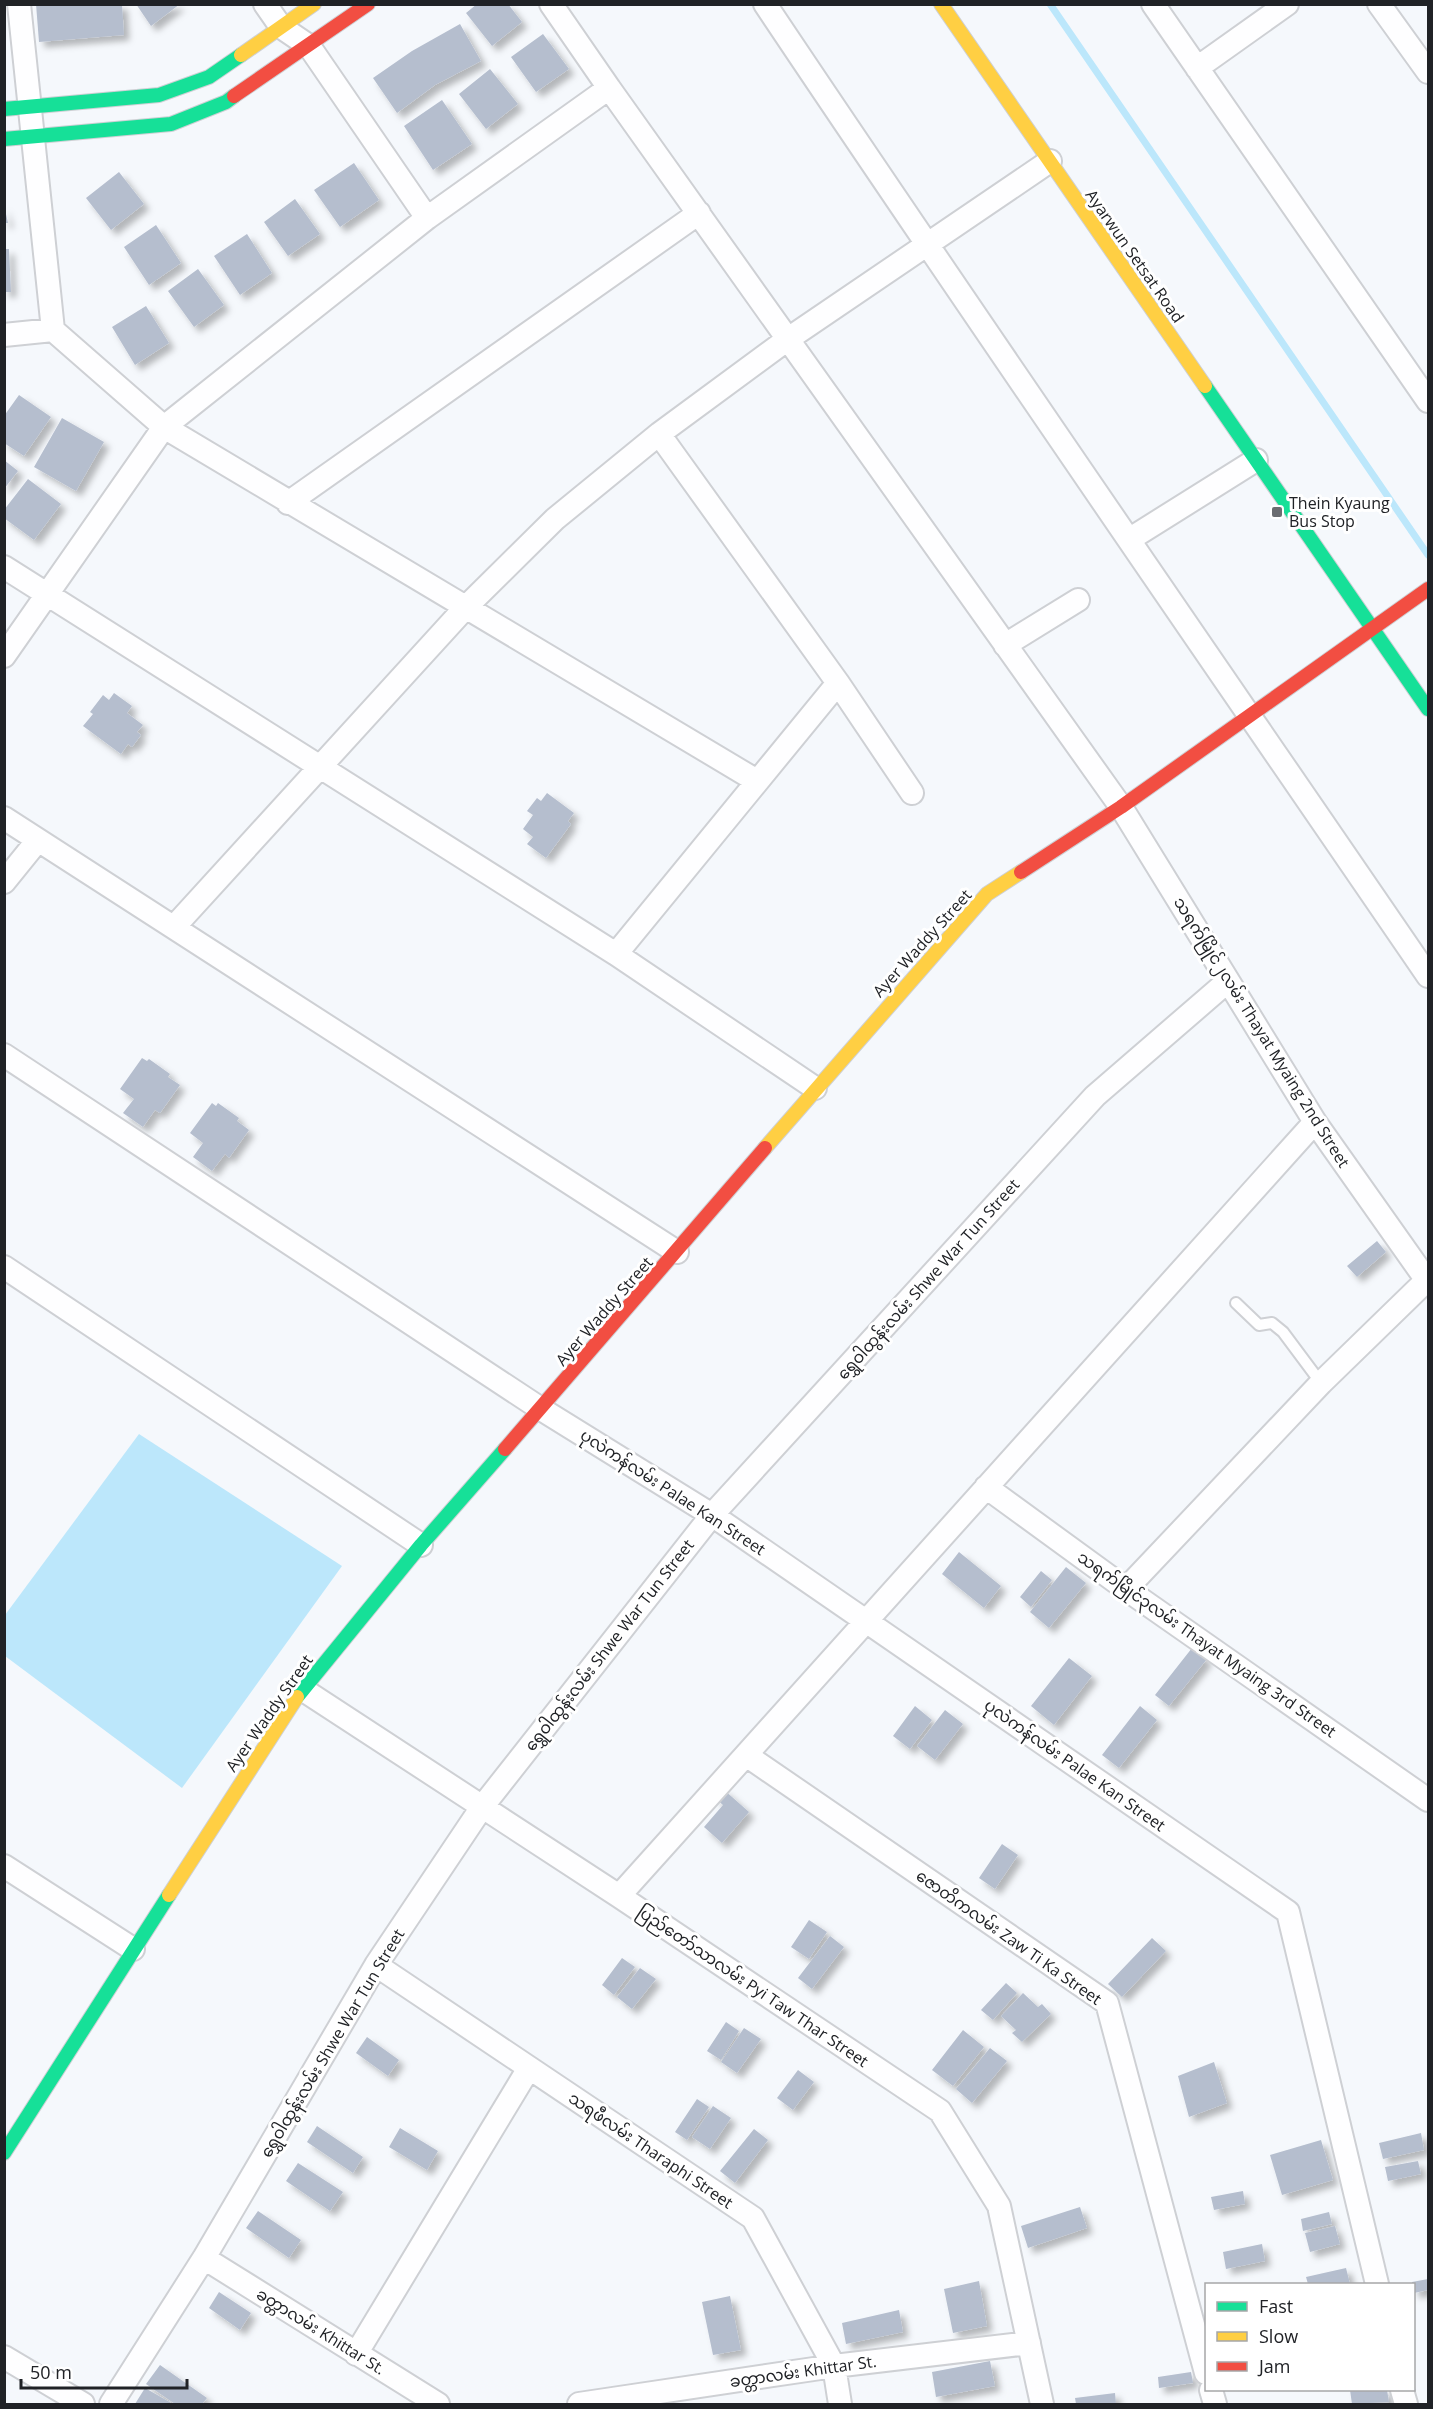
<svg xmlns="http://www.w3.org/2000/svg" width="1433" height="2409" viewBox="0 0 1433 2409" font-family="'Open Sans','Noto Sans Myanmar',sans-serif">
<style>
.water{fill:#bce7fb}
.lines{fill:none;stroke-linecap:round;stroke-linejoin:round}
.stream{stroke:#bce7fb;stroke-width:7}
.building{fill:#b5bece;filter:url(#shadow)}
.lane-casing{stroke:#ced0d4;stroke-width:14}
.street-casing{stroke:#ced0d4;stroke-width:26}
.fast-casing{stroke:#ced0d4;stroke-width:16}
.slow-casing{stroke:#ced0d4;stroke-width:16}
.jam-casing{stroke:#ced0d4;stroke-width:16}
.lane{stroke:#fefeff;stroke-width:10}
.street{stroke:#fefeff;stroke-width:22}
.fast{stroke:#16e098;stroke-width:14}
.slow{stroke:#ffcf43;stroke-width:14}
.jam{stroke:#f24e42;stroke-width:14}
.poi-dot{fill:#6b6d71;stroke:#fff;stroke-width:2}
.labels{text-anchor:middle;stroke-width:6;stroke-linejoin:round;paint-order:stroke}
.street-label{font-size:16px;fill:#202226;stroke:#fff}
.poi-label{font-size:16px;fill:#202226;stroke:#fff;text-anchor:start}
</style>
<defs>
<filter id="shadow"><feDropShadow dx="5.5" dy="5.5" stdDeviation="3" flood-color="#0004"/></filter>
</defs>
<rect width="100%" height="100%" fill="#f5f8fc"/>
<path class="water" d="M139,1434L342,1566L182,1788L5,1656V1615Z"/>
<g class="lines">
<path class="stream" d="M1050,4L1428,555"/>
</g>
<path class="building" d="M36,4H122L124,35L39,42Z
M136,4H180L151,26Z
M477,4H508L522,22L492,46L466,13Z
M460,24L481,61L435,85L397,113L373,78L412,51Z
M543,34L569,69L536,92L511,57Z
M490,69L518,104L486,129L459,94Z
M442,100L472,144L433,170L404,126Z
M354,163L379,200L340,227L314,190Z
M119,172L144,204L111,230L86,198Z
M295,199L320,234L288,256L264,222Z
M4,205L8,223H4Z
M156,225L181,263L149,285L124,247Z
M247,234L272,273L240,295L214,256Z
M4,249H9L11,292H4Z
M198,269L224,305L194,327L168,291Z
M146,306L169,343L135,365L112,327Z
M19,395L51,417L24,456L4,443V416Z
M62,418L104,442L76,491L34,467Z
M4,460L18,471L4,489Z
M28,479L61,504L34,540L4,518V510Z
M114,693L132,706L127,713L143,725L137,732L141,735L132,747L128,744L121,754L83,726L93,714L90,712L103,695L109,700Z
M547,793L574,813L568,821L571,824L546,858L527,844L533,837L523,829L533,815L527,811L537,798L541,801Z
M142,1058L147,1061L149,1059L170,1074L168,1077L180,1085L160,1113L155,1110L143,1127L123,1113L134,1099L120,1089Z
M212,1103L216,1106L218,1103L239,1118L237,1121L249,1130L229,1158L225,1154L212,1171L193,1157L203,1143L190,1133Z
M1377,1241L1386,1252L1357,1277L1347,1266Z
M959,1552L1001,1586L984,1608L942,1574Z
M1066,1567L1086,1583L1049,1628L1030,1612Z
M1041,1571L1052,1580L1031,1607L1020,1597Z
M1192,1648L1207,1659L1169,1706L1155,1695Z
M1069,1658L1092,1676L1054,1725L1031,1706Z
M915,1706L932,1720L910,1749L893,1736Z
M1140,1706L1157,1720L1119,1768L1102,1755Z
M945,1710L963,1724L935,1760L917,1746Z
M723,1789L749,1812L722,1843L704,1827L723,1805L715,1798Z
M1002,1844L1018,1855L995,1889L979,1878Z
M809,1920L827,1932L809,1959L791,1947Z
M830,1936L844,1947L812,1989L798,1978Z
M1152,1938L1166,1951L1122,1997L1108,1984Z
M622,1958L635,1967L614,1995L602,1985Z
M640,1968L656,1979L632,2009L617,1997Z
M1006,1983L1017,1993L993,2020L981,2010Z
M1023,1993L1038,2007L1042,2004L1051,2014L1022,2042L1012,2033L1016,2030L1001,2016Z
M726,2022L739,2031L721,2060L707,2051Z
M744,2028L761,2039L737,2073L721,2062Z
M963,2030L984,2047L953,2086L932,2070Z
M367,2037L399,2060L388,2076L356,2053Z
M990,2048L1007,2061L972,2103L956,2089Z
M1214,2062L1227,2103L1189,2117L1178,2076Z
M798,2070L814,2082L793,2110L777,2098Z
M697,2099L709,2107L687,2140L675,2132Z
M713,2106L731,2118L710,2149L692,2137Z
M317,2126L363,2157L353,2173L307,2142Z
M400,2128L438,2151L427,2170L389,2147Z
M754,2129L768,2140L735,2183L720,2171Z
M1421,2133L1424,2150L1383,2159L1379,2143Z
M1321,2140L1333,2180L1282,2195L1270,2155Z
M1418,2161L1421,2174L1388,2181L1385,2167Z
M298,2163L343,2192L330,2211L286,2181Z
M1243,2191L1245,2204L1214,2210L1211,2197Z
M1080,2207L1087,2228L1028,2248L1021,2226Z
M258,2211L301,2240L289,2258L246,2228Z
M1329,2212L1332,2224L1303,2231L1301,2219Z
M1335,2226L1340,2244L1310,2252L1305,2233Z
M1262,2244L1265,2261L1226,2269L1223,2252Z
M1346,2268L1350,2284H1308L1306,2277Z
M1428,2279V2290L1414,2293L1412,2282Z
M979,2281L987,2326L953,2333L944,2289Z
M219,2292L251,2313L240,2330L209,2308Z
M730,2296L741,2350L713,2355L702,2302Z
M899,2310L903,2332L846,2344L842,2323Z
M990,2361L995,2386L936,2397L932,2372Z
M160,2365L207,2398L202,2404H175L146,2384Z
M1191,2372L1193,2383L1159,2388L1158,2377Z
M145,2388L173,2404H135Z
M1350,2390H1387L1389,2402L1352,2404Z
M1115,2393L1116,2404H1076L1075,2398Z"/>
<g class="lines">
<g class="lane-casing">
<path id="lane" d="M1236,1303L1259,1325L1272,1323L1283,1332L1321,1383"/>
</g>
<g class="street-casing">
<path id="street" d="M19,4L53,330L164,427L757,781
M265,4L281,27L309,46L427,218
M765,4C983,330 1207,653 1428,976
M1153,4L1428,401
M1379,4L1428,72
M1197,68L1287,4
M609,88L1121,807L1315,1122L1428,1282
M4,335L53,330
M659,434L838,683L912,793
M288,503L699,213
M1130,539L1256,460
M4,567L616,954L815,1088
M1005,645L1078,600
M4,656L164,427L427,218L609,88L551,4
M4,818L677,1252
M4,882L38,840
M174,927L465,608L555,519L659,434L788,339L1050,161
M616,954L838,683
M4,1055L541,1409L712,1515L1288,1912L1377,2284
M4,1267L421,1545
M986,1487L1126,1589L1428,1800
M1126,1589L1321,1383L1428,1279
M302,1689L619,1896L940,2111L999,2206L1042,2404
M746,1755L1107,2003L1206,2373
M4,1866L133,1949
M619,1896L1315,1122
M376,1965L753,2218L834,2366L840,2404
M204,2258L438,2404
M356,2354L529,2068
M4,2357L83,2404
M1211,2390L1215,2404
M1402,2390L1406,2404
M111,2404L204,2258L376,1965L482,1807L712,1515L1095,1096L1228,981
M579,2404L834,2366L1029,2343"/>
</g>
<g class="fast-casing">
<path id="fast" d="M4,109L159,95L209,77L241,55
M4,139L171,124L226,102L234,96
M1205,386L1428,709
M297,1697L421,1545L505,1449
M4,2153L169,1895"/>
</g>
<g class="slow-casing">
<path id="slow" d="M941,4L1205,386
M241,55L314,4
M765,1148L987,894L1021,872
M169,1895L297,1697"/>
</g>
<g class="jam-casing">
<path id="jam" d="M234,96L368,4
M1021,872L1121,807L1428,589
M505,1449L765,1148"/>
</g>
<use href="#lane" class="lane"/>
<use href="#street" class="street"/>
<use href="#fast" class="fast"/>
<use href="#slow" class="slow"/>
<use href="#jam" class="jam"/>
</g>
<rect class="poi-dot" x="1271" y="506" width="12" height="12" rx="3"/>
<g class="labels">
<g class="street-label">
<text transform="translate(1135 256) rotate(55)" y="6">Ayarwun Setsat Road</text>
<text transform="translate(922 943) rotate(-48)" y="6">Ayer Waddy Street</text>
<text transform="translate(1262 1032) rotate(58)" y="6">သရက်မြိုင်၂လမ်း Thayat Myaing 2nd Street</text>
<text transform="translate(928 1279) rotate(-48)" y="6">ရွှေဝါထွန်းလမ်း Shwe War Tun Street</text>
<text transform="translate(604 1311) rotate(-49)" y="6">Ayer Waddy Street</text>
<text transform="translate(673 1492) rotate(33)" y="6">ပုလဲကန်လမ်း Palae Kan Street</text>
<text transform="translate(1207 1644) rotate(35)" y="6">သရက်မြိုင်၃လမ်း Thayat Myaing 3rd Street</text>
<text transform="translate(609 1645) rotate(-52)" y="6">ရွှေဝါထွန်းလမ်း Shwe War Tun Street</text>
<text transform="translate(269 1713) rotate(-55)" y="6">Ayer Waddy Street</text>
<text transform="translate(1075 1765) rotate(35)" y="6">ပုလဲကန်လမ်း Palae Kan Street</text>
<text transform="translate(1009 1937) rotate(35)" y="6">ဇောတိကလမ်း Zaw Ti Ka Street</text>
<text transform="translate(753 1986) rotate(34)" y="6">ပြည်တော်သာလမ်း Pyi Taw Thar Street</text>
<text transform="translate(332 2043) rotate(-59)" y="6">ရွှေဝါထွန်းလမ်း Shwe War Tun Street</text>
<text transform="translate(651 2150) rotate(34)" y="6">သရဖီလမ်း Tharaphi Street</text>
<text transform="translate(321 2331) rotate(32)" y="6">ခတ္တာလမ်း Khittar St.</text>
<text transform="translate(803 2371) rotate(-8)" y="6">ခတ္တာလမ်း Khittar St.</text>
</g>
<g class="poi-label">
<text x="1289" y="509">Thein Kyaung<tspan x="1289" dy="18">Bus Stop</tspan></text>
</g>
</g>
<rect width="1433" height="2409" fill="none" stroke="#202226" stroke-width="12"/>
<rect x="1205" y="2283" width="210" height="108" fill="#ffffff" stroke="#a6a7a8" stroke-width="1.5"/>
<rect x="1217" y="2302" width="30" height="9" fill="#16e098" stroke="#a6a7a8" stroke-width="1.5"/>
<text x="1259" y="2313" font-size="18" fill="#202226">Fast</text>
<rect x="1217" y="2332" width="30" height="9" fill="#ffcf43" stroke="#a6a7a8" stroke-width="1.5"/>
<text x="1259" y="2343" font-size="18" fill="#202226">Slow</text>
<rect x="1217" y="2362" width="30" height="9" fill="#f24e42" stroke="#a6a7a8" stroke-width="1.5"/>
<text x="1259" y="2373" font-size="18" fill="#202226">Jam</text>
<path d="M21 2379v9h166v-9" fill="none" stroke="#202226" stroke-width="3"/>
<text x="30" y="2379" font-size="18" fill="#202226" stroke="#ffffff" stroke-width="4.5" paint-order="stroke">50 m</text>
</svg>
